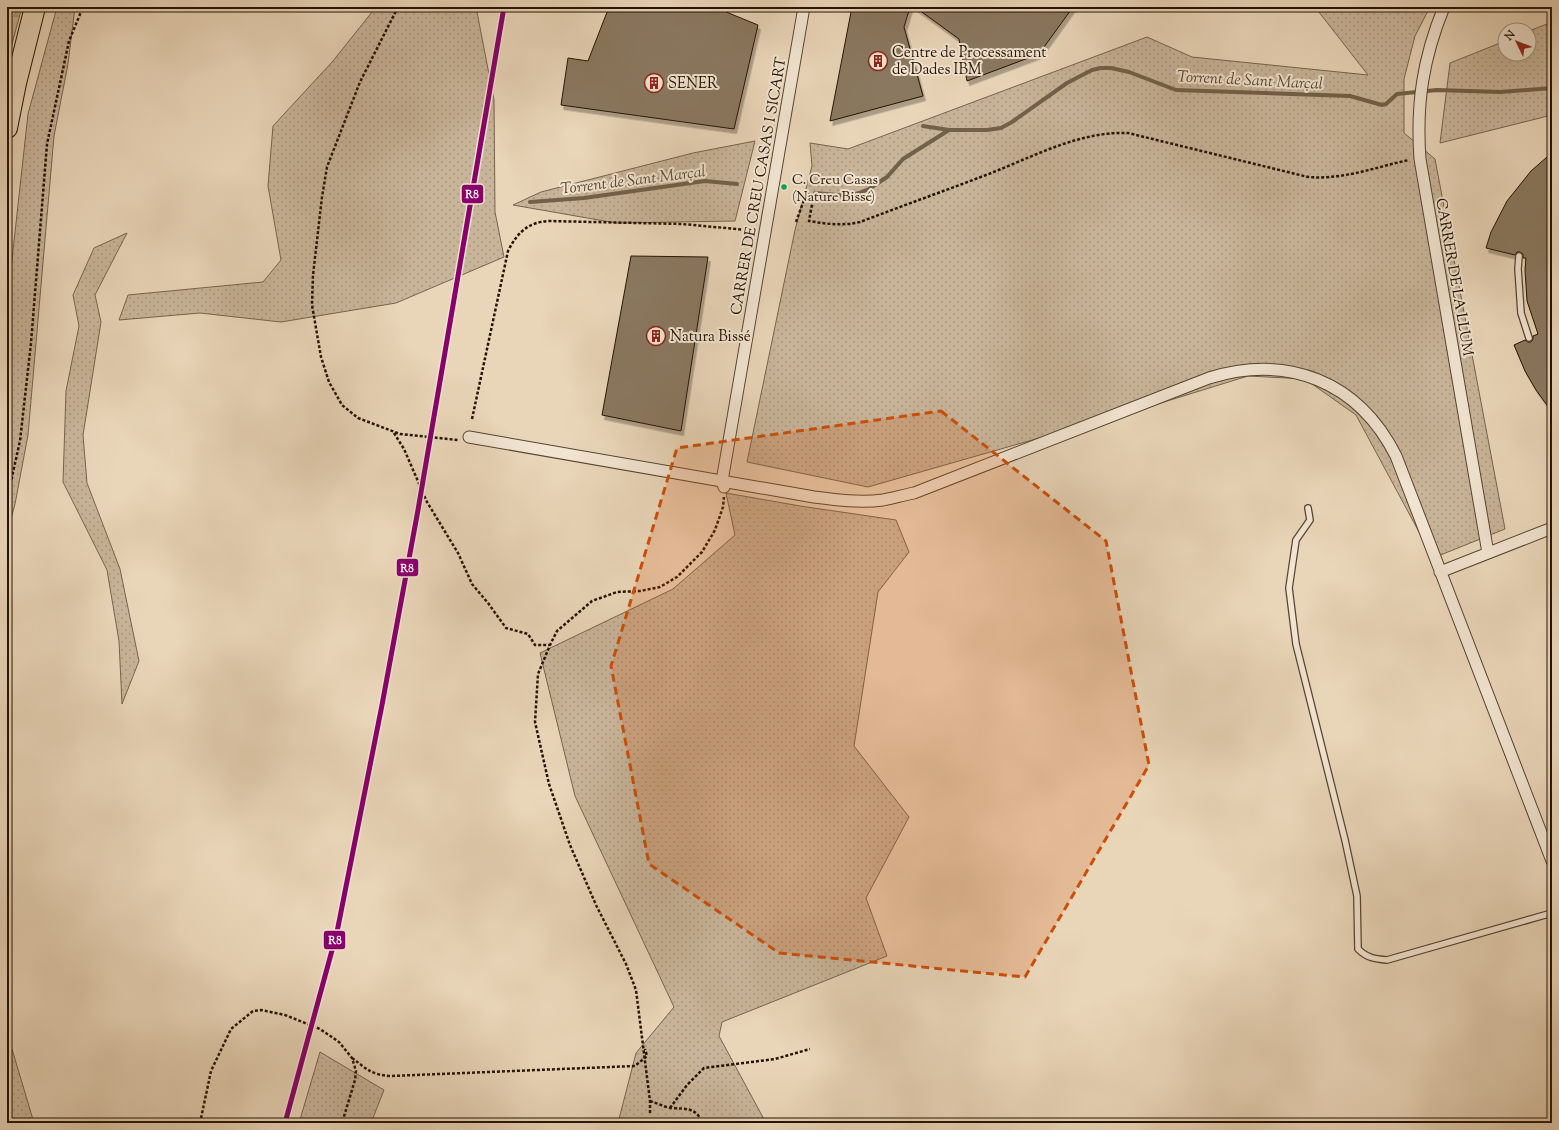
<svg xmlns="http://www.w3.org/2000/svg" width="1559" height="1130" viewBox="0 0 1559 1130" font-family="'Sorts Mill Goudy',serif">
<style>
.grass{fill:url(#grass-dots);stroke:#76644e}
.forest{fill:url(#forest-firs);stroke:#76644e}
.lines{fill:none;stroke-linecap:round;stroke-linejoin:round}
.stream{stroke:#72604a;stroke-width:4}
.building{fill:#8a7861;stroke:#241302;filter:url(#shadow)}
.lane-casing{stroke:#554430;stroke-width:8}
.street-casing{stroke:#554430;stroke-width:13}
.highway-casing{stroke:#241302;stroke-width:22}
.path{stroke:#241302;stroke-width:2.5;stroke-dasharray:3 2;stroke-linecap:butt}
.lane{stroke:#f1e4d1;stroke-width:5.5}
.street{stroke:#f1e4d1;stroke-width:11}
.highway{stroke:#e9d5b8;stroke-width:20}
.rail-1-casing{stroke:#f1e4d1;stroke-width:8}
.rail-1{stroke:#88006a;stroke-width:5}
.marked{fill:#cb4e0a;fill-opacity:0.2;stroke:#cb4e0a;stroke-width:3;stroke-dasharray:8 5;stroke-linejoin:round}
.bus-dot{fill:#00a651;stroke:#f1e4d1;stroke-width:1.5}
.labels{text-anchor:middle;stroke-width:4;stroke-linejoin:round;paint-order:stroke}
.bus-label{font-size:14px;fill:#241302;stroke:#f1e4d1;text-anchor:start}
.poi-label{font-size:15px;fill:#241302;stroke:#f1e4d1;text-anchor:start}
.street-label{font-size:15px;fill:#241302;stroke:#f1e4d1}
.water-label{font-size:16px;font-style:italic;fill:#584632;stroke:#f1e4d1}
.line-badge{stroke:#f1e4d1;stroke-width:1.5}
.badge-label{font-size:11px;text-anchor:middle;font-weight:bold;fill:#fff}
</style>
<defs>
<pattern id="grass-dots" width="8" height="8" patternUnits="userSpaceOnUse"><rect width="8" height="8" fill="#c8b499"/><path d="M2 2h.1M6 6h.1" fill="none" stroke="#ac9a82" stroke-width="1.8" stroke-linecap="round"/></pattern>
<pattern id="forest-firs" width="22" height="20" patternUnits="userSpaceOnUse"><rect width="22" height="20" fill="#c8b499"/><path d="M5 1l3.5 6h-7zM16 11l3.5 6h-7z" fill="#ac9a82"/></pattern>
<filter id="shadow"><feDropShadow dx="2.5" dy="4.5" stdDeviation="0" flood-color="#0004"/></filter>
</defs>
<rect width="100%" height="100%" fill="#e9d5b8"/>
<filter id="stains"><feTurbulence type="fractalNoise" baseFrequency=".005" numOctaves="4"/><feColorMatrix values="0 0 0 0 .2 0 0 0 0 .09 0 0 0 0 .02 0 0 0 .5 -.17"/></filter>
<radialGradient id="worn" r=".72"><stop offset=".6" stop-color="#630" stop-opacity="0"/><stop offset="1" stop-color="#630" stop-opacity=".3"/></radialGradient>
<path class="grass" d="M57,7H75L68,64L54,136L28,435L15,504L7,534V305L28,114Z
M376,7H476L494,100L495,212L504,257L396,303L281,322L200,313L119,320L128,295L263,282L281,260L268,186L273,126L333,61Z
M1315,7H1430L1415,36L1404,79V133L1435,159L1505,529L1433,558L1356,415L1305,379L1248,376L1151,406L868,487L747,462L795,230L812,166L810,143L848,149L1147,37L1192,57L1368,75Z
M1552,22V115L1440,143L1450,63L1505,41V54H1529V31Z
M755,141L735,221L616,223L513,205L541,192L693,153Z
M127,233L95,295L101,322L83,435L87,483L120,569L139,661L122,704L119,641L107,570L63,482L66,391L79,326L73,295L94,248Z
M726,493L800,506L896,520L909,552L878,592L854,746L909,817L866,898L887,956L722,1022L719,1036L766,1123H618L636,1053L674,1007L575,796L540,653L673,589L735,535Z
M7,1044L12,1049L34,1123H7Z
M320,1052L384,1090L371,1123H299Z"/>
<path class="forest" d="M7,7H22L7,62Z"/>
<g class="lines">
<path class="stream" d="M923,126L949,130
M815,193L848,196L859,193L869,189L887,177L903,159L949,130H987L1001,128L1012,122L1067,83L1092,70L1101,68H1111L1129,72L1176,90L1350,96L1382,105L1386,104L1397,94L1437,90L1500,92L1552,88
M530,202L584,198L705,181L737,184"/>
</g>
<path class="building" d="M609,7H714L758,25L734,129L561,105L568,58L588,61Z
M852,7H910L904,27L923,96L830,121Z
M915,7H1073L1039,54L967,81L959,39Z
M1547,157L1552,162V412L1536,390L1525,371L1514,345L1525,340L1528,342H1531L1533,339V336L1538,334L1527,301L1525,270L1526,258H1523V254L1520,252H1517L1515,255L1486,248L1491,232L1507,201L1531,171Z
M631,256L708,257L681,431L602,415Z"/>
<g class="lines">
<g class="lane-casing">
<path id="lane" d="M1519,256L1518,269L1521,313L1529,338
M1308,508L1310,520L1296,540L1289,588L1296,644L1345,840L1357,896L1358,949C1367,958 1375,959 1387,960L1552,913"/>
</g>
<g class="street-casing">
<path id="street" d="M1444,7C1423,58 1416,104 1420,159L1488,553
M469,437L814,497C837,500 860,503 883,500C893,498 904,495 914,493L1209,378C1288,354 1358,381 1396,456L1552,861
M724,487L722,481L804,7
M1440,572L1552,528"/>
</g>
<g class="highway-casing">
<path id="highway" d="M7,128L16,83L35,7"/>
</g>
<path class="path" d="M398,7L360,82L327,167L322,197L313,275L312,305L321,357L329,382L342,405L358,418L400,434L458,440
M796,222L805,197L808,194L812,195L813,199L809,221C826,224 843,226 860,222C902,206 944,191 986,175C1031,158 1078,131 1128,133L1308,177C1343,180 1376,167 1409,160
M472,419L508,251C517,233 528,222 549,221L682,224L747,230
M394,433L404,449L427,502L458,553L472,584L488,603L506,628L528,634L535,645H550
M7,499L20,441L31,343L47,144L69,41L83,7
M352,1058C367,1069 371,1075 391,1076L635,1066L647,1056L645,1049
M650,1101C657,1103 664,1107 671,1108C687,1109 695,1107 703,1123
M670,1108L687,1085L704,1068L775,1059L810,1049
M650,1113V1101L636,990L626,964L596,905L570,845L549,784L535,722L538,674L550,645L557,631L592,601L617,592L640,591L660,587L677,577L702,552L715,530L723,507L724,497
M200,1123L211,1071L231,1029L253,1011L261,1010L285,1015L320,1029L339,1042L352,1058L356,1071L355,1080L342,1123"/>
<use href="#lane" class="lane"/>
<use href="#street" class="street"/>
<use href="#highway" class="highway"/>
<g class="rail-1-casing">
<path id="rail-1" d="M285,1123L337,932L382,705L418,510L504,7"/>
</g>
<use href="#rail-1" class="rail-1"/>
</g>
<path class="marked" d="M941,411L1106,541L1149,765L1025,977L779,953L649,864L611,666L677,448Z"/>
<defs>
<g id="building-ring" transform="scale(1)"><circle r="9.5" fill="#f1e4d1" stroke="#8f2418" stroke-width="1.5"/><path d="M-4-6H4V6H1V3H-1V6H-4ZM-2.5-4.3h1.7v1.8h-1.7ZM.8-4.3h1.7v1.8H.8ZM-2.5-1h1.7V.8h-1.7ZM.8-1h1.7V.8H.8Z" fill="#8f2418"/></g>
</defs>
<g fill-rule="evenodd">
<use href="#building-ring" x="878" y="61"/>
<use href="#building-ring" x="654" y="83"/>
<use href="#building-ring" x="656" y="336"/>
</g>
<circle class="bus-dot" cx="784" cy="187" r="3.5"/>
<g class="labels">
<g class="bus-label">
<text x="792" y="184">C. Creu Casas<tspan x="792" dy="17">(Nature Bissé)</tspan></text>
</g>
<g class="poi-label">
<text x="892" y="57">Centre de Processament<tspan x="892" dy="17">de Dades IBM</tspan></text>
<text x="668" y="88">SENER</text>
<text x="670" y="341">Natura Bissé</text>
</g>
<g class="street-label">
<text transform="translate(758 186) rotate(-80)" y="5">CARRER DE CREU CASAS I SICART</text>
<text transform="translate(1455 277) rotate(80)" y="5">CARRER DE LA LLUM</text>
</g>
<g class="water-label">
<text transform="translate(1250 79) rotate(3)" y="6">Torrent de Sant Marçal</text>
<text transform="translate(633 179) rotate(-7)" y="6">Torrent de Sant Marçal</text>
</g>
</g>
<g class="line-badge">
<rect x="461" y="184" width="23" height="20" rx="4" fill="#88006a"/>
<rect x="396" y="558" width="23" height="19" rx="4" fill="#88006a"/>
<rect x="323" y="930" width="23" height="20" rx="4" fill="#88006a"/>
</g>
<g class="badge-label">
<text x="472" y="198">R8</text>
<text x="407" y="572">R8</text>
<text x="335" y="944">R8</text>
</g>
<rect width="1559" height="1130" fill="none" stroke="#e9d5b8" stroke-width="24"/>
<rect x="8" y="8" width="1543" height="1114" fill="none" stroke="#241302" stroke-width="2"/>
<rect x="12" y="12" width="1535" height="1106" fill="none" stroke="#241302"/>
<g transform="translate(1517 42) rotate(313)"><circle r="19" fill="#f1e4d1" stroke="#9f907e"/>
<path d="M0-3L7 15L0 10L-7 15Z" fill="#8f2418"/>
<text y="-6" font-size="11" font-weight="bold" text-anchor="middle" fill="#241302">N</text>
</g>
<rect width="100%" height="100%" filter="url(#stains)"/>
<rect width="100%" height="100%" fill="url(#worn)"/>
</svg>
